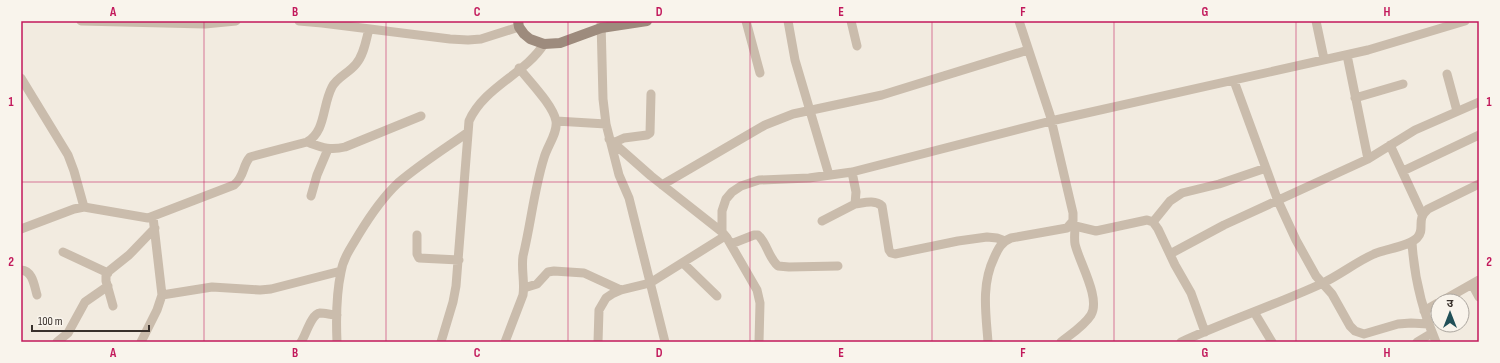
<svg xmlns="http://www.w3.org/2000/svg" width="1500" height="363" viewBox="0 0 1500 363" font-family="'Sofia Sans Condensed','Noto Sans Devanagari',sans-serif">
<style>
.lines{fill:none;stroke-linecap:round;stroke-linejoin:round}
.street{stroke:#cabcac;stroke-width:9}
.secondary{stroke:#9d8b7d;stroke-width:10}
.grid{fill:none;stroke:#c2185b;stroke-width:1;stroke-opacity:0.55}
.neatline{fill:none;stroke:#c2185b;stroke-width:1.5}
.grid-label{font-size:13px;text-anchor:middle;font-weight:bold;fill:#c2185b}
</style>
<rect width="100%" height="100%" fill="#f2ebe0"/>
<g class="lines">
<path class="street" d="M81,21L205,24L236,21
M299,21L322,23L450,39L468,40L481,39L519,27
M601,21L603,99L606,124L619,175L629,198L665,342
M746,21L760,73
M788,21L795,60L829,175
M851,21L857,46
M1316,21L1324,59
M1347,55L1368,159
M1447,74L1457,111
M21,78L68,155L74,171L84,207
M1234,81L1278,201L1296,240L1316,276L1332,294L1350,326L1355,331L1364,334L1398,324L1411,323L1428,324
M1355,98L1403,84
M556,121L606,124
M609,139L651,176L722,232L727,238L757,290L760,303L759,342
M307,142C321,147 329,151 345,147L421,116
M613,143L624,138L647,135L650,133L651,94
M1390,145L1422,214
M1403,171L1479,135
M662,185L765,125L793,114L882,95L1028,50
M311,196L317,175L328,149
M855,204C863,203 875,199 882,206L889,250L891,253L895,254L958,241L987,237L997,238L1005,241
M822,221L855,204L856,192L852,172
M1153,222L1170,201L1182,193L1219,184L1266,168
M1071,225L1096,231L1147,220L1153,222L1158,229L1175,265L1191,293L1205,332
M21,229L74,209L84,207L148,218L234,185C245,176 242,166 250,157L307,142C326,131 322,106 332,87C337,77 349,73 356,64C364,55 366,40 369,29
M722,232V211L726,199L732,192L741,186L759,180L809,178L852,172L1051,121L1368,50L1465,21
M417,235V254L419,258L459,260
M1412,242C1414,276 1422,310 1436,342
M731,244L754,235H758C767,243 768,257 778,266L789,267L838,266
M63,252L108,273
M1170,254L1224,225L1368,159L1415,130L1479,102
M683,263L717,296
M21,270C33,271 34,285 37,295
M1472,284L1479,297
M524,288L537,284L548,272L554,271L584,273L621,290
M162,295L212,287L260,290L271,289L341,271
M1442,301L1479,280
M113,306L106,281V276L109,271L129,255L155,228
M1424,311L1438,303
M1254,312L1272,342
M57,342L68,333L85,302L108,286
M141,342L157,310L162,295L153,217
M301,342C306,335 311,314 320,313C325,313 332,315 337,315
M337,342C336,319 336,295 341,272C343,258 352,246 359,234C370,216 382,198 398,183C419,165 444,149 467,133
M441,342L453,302L456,286L469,121C484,87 525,74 544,44
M505,342L523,295C525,282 521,269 523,256C531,223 534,190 544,158C547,146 558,133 556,121C553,105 529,81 519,68
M598,342L599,310L606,298L612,294L621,290L650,283L725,236
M988,342C986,314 981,285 994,258C998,249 1001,242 1011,238L1067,228L1073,221V213L1050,115L1019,21
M1061,342C1071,334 1084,326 1091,315C1101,298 1079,262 1075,244C1074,238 1075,232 1075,226
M1181,342C1227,321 1275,305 1321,284C1340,275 1356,262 1374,254C1386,249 1409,246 1417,238C1426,229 1415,220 1428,209L1479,184
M1417,342L1432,333"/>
<path class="secondary" d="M518,21L519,27L524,34L530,39L544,44L560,43L601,28L647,21"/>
</g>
<path class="grid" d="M204,21V342M386,21V342M568,21V342M750,21V342M932,21V342M1114,21V342M1296,21V342M21,182H1479"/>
<rect width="1500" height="363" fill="none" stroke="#f9f4ec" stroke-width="44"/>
<g transform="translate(1450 313)"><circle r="19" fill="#f9f4ec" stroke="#aca69f"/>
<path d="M0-3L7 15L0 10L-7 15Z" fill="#225058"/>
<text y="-6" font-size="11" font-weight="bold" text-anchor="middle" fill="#38302b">उ</text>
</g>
<path d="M32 325v6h117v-6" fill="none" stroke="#38302b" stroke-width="2"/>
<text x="38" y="325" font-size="12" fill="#38302b" stroke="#f9f4ec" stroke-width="3" paint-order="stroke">100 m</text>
<rect x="22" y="22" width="1456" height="319" class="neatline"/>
<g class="grid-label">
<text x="113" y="16">A</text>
<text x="295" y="16">B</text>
<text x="477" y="16">C</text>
<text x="659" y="16">D</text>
<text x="841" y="16">E</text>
<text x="1023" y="16">F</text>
<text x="1205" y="16">G</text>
<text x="1387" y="16">H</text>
<text x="11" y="106">1</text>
<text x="1489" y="106">1</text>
<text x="11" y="266">2</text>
<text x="1489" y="266">2</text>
<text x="113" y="357">A</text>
<text x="295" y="357">B</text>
<text x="477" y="357">C</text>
<text x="659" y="357">D</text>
<text x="841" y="357">E</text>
<text x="1023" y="357">F</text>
<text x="1205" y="357">G</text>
<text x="1387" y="357">H</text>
</g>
</svg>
